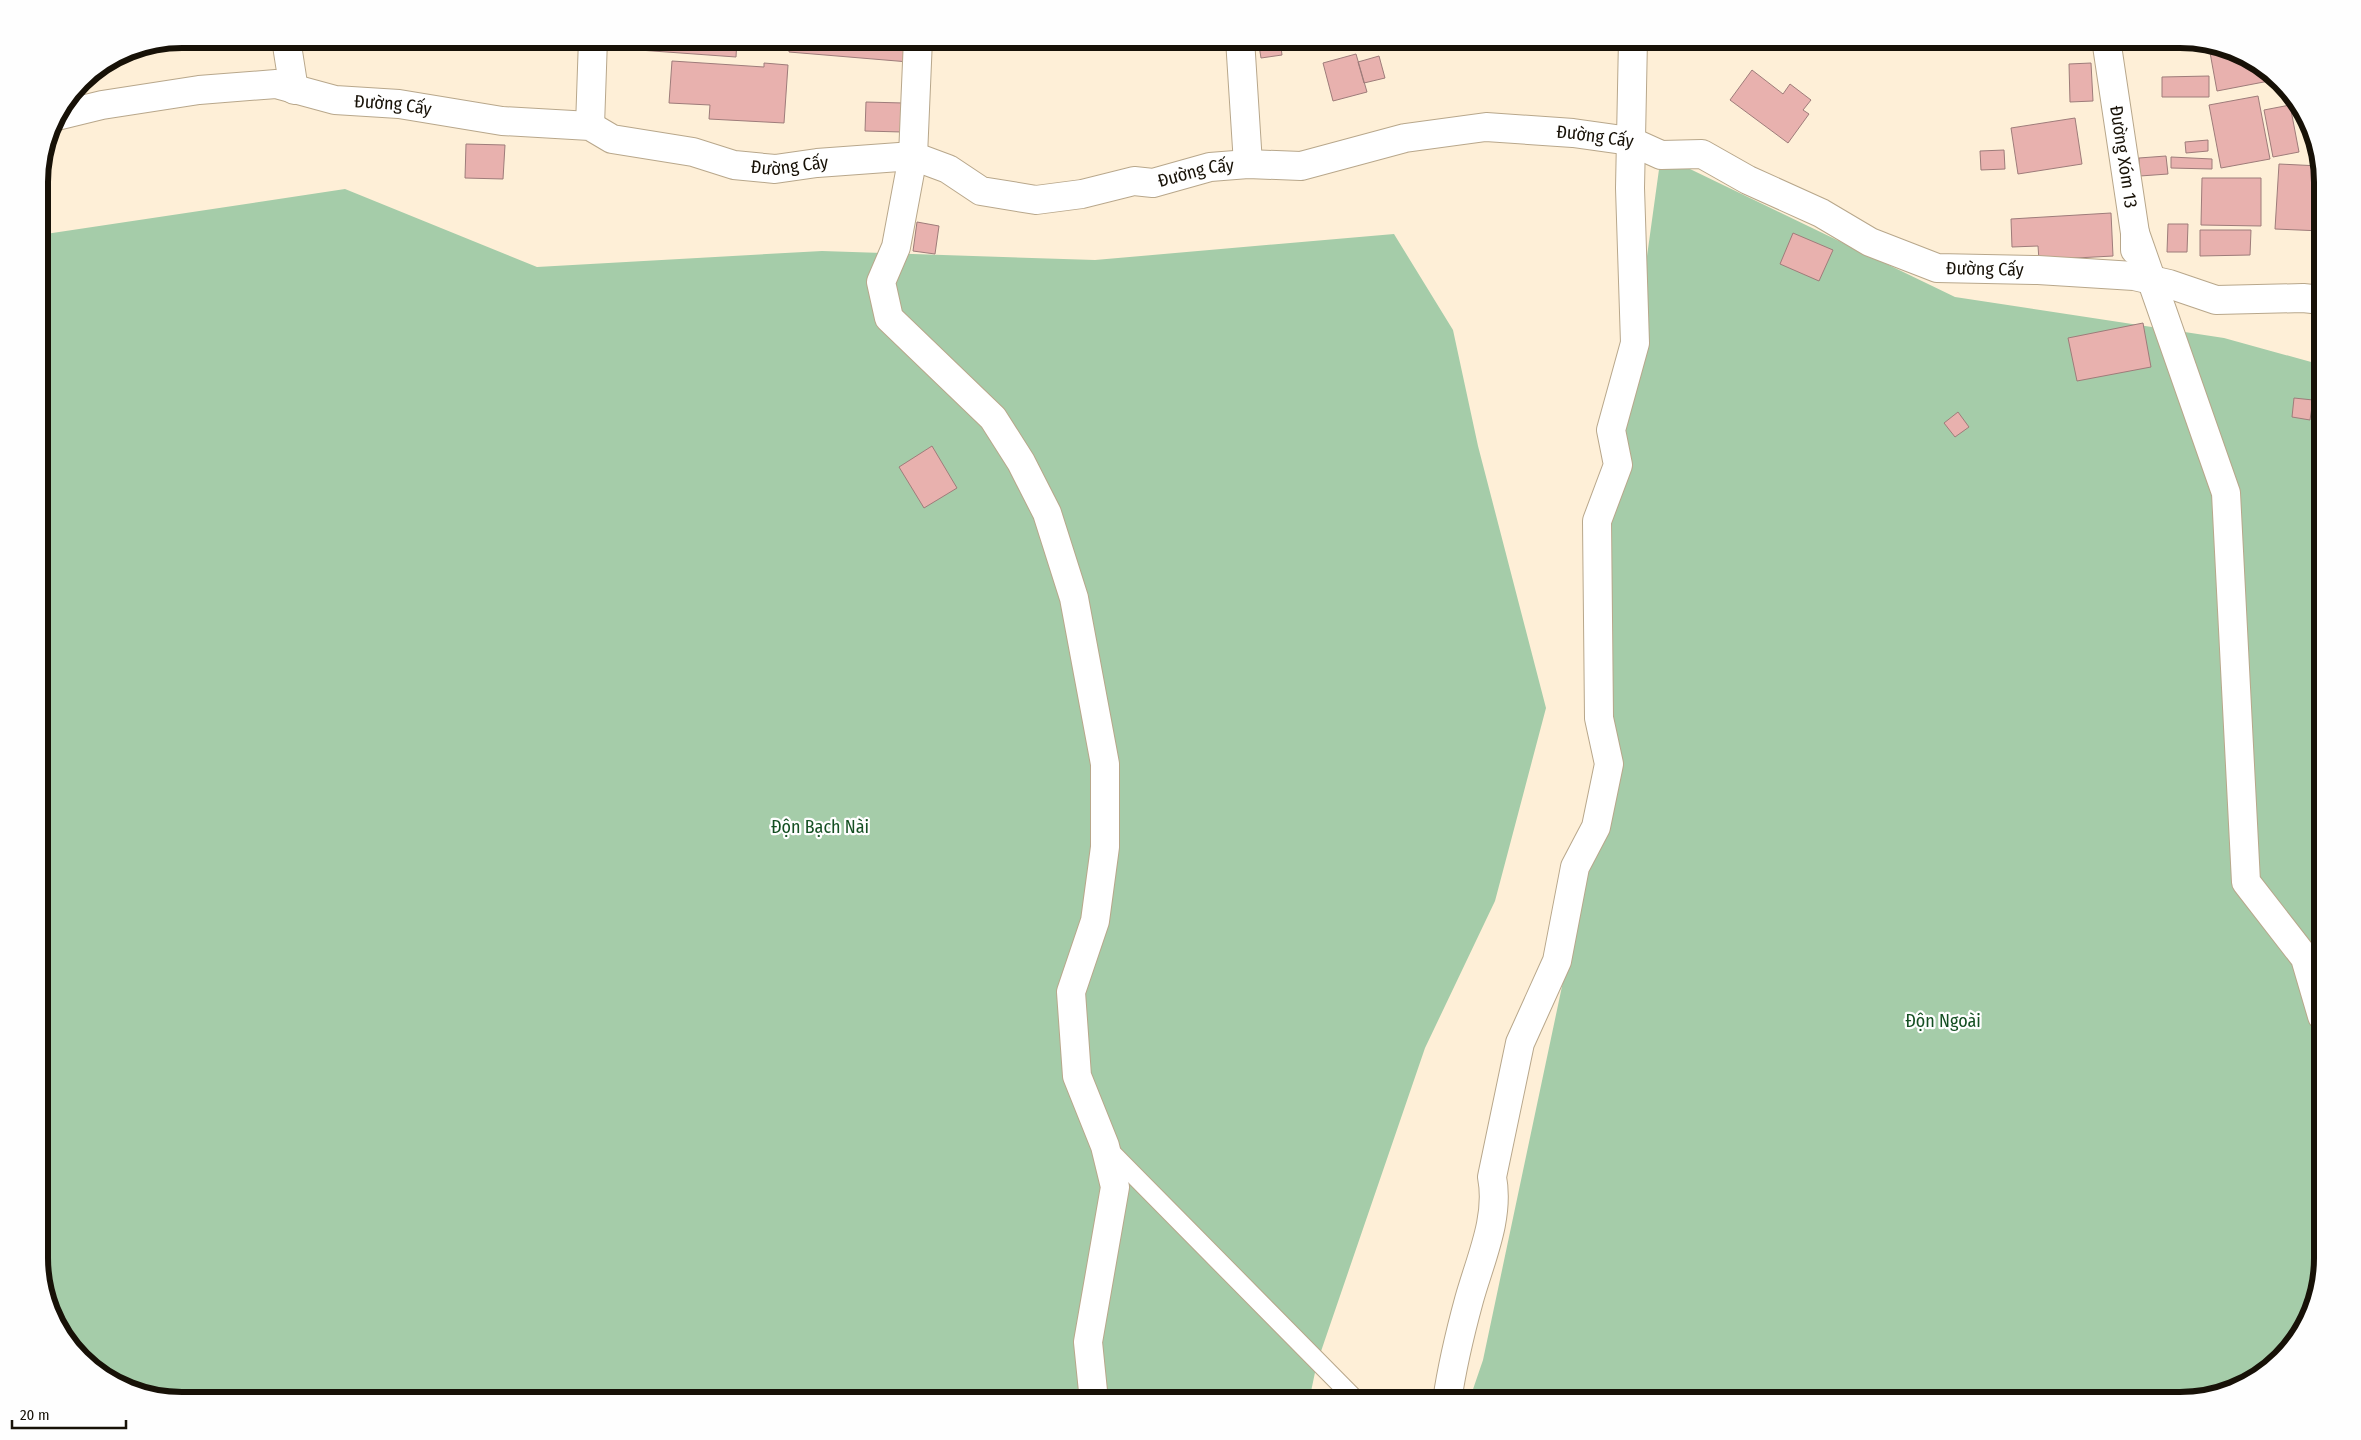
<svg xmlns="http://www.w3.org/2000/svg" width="2361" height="1440" viewBox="0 0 2361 1440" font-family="'Fira Sans Condensed',sans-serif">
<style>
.forest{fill:#a5cca9}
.building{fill:#e8b1ae;stroke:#9e7c7a}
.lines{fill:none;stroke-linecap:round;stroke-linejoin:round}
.lane-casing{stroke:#b8a78b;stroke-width:20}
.street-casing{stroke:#b8a78b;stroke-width:30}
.lane{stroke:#fff;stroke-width:18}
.street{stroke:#fff;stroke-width:28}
.labels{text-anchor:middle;stroke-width:4.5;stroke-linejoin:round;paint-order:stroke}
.street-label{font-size:18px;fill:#171107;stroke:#fefefe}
.park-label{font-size:18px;fill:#144f22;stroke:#fefefe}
.rim{fill:none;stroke:#171107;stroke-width:6}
</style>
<rect width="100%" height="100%" fill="#feefd7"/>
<path class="forest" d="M1661,155L1955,297L2224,338L2322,365V1258L2303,1330L2250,1382L2179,1401H1469L1483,1360L1609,764L1612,509Z
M345,189L537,267L822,251L1095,260L1394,234L1453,330L1478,446L1546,708L1495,901L1425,1048L1317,1363L1309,1401H182L110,1382L58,1330L39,1267V235Z"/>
<path class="building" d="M450,39H485V44L449,45Z
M495,39H536V48L495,46Z
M542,39H577V45L542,43Z
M626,39H737L736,57L625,49Z
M790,39H910L909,62L789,52Z
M1258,39H1280L1282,55L1261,58Z
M1296,39H1336L1296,44Z
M2209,47L2251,58L2269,76V81L2217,91Z
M1356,54L1367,92L1333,101L1323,63Z
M1379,56L1385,78L1364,83L1358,62Z
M672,61L764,67V63L788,65L784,123L709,119L710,105L669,103Z
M2091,63L2093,101L2070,102L2069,64Z
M1752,70L1783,94L1790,84L1811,100L1803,110L1809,114L1788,143L1730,100Z
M2209,76V97H2162V77Z
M2258,96L2270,159L2221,168L2209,105Z
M866,102L903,103L902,132L865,131Z
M2290,105L2299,152L2273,157L2264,110Z
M2075,118L2082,164L2018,174L2011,128Z
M2208,140V151L2186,153L2185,142Z
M466,144L505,145L503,179L465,178Z
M2004,150L2005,169L1981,170L1980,151Z
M2166,156L2168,174L2140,176L2139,158Z
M2171,157L2212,159V169L2171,168Z
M2279,164L2320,166L2322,173V231L2275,229Z
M2202,178H2261V226L2201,225Z
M2111,213L2113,256L2039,260L2038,246L2012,247L2011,219Z
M917,222L939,226L935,254L913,251Z
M2168,224H2188L2187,252H2167Z
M2200,230H2251L2250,255L2200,256Z
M1793,233L1833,250L1819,281L1780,264Z
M2143,323L2151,367L2077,381L2068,338Z
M2294,398L2313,400L2310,420L2292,417Z
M1958,412L1969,427L1955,437L1944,423Z
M932,446L957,488L924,508L899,467Z"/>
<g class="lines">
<g class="lane-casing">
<path id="lane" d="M1107,1148L1357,1401"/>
</g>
<g class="street-casing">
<g id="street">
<path d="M286,39L294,90"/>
<path d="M918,39L913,156L896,247L881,282L889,318L993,418L1021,462L1047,513L1074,598L1105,764V847L1095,921L1071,992L1077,1076L1105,1146L1115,1187L1088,1342L1094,1401"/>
<path d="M1240,39L1248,164"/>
<path id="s1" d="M2106,39L2135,233V250"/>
<path id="s2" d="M57,116L102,105L199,90L276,84L335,100L399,104L502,121L590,126L612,139L693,152L734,165L775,169L817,163L913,156L948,169L981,191L1036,200L1082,194L1134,181L1153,183L1210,167L1248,164L1301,166L1405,138L1486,127L1573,133L1630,141L1661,155L1702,154L1748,180L1821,213L1870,242L1937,268L2038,270L2134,276L2169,284L2216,300L2303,298L2322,300"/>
<path d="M590,126L593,39"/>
<path d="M2135,233L2226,493L2246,882L2305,958L2322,1016"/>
<path d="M1447,1401C1452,1367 1460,1333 1469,1300C1480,1260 1500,1218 1492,1177L1520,1043L1557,961L1575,867L1596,827L1609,764L1599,718L1597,521L1618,465L1611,430L1635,343L1630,188L1633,39"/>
</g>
</g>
<use href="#lane" class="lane"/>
<use href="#street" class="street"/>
</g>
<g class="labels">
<g class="street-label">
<text dy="6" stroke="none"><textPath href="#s2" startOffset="341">Đường Cấy</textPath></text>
<text dy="6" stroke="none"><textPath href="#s2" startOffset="1571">Đường Cấy</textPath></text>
<text dy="6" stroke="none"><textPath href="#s1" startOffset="119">Đường Xóm 13</textPath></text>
<text dy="6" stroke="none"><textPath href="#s2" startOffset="746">Đường Cấy</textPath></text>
<text dy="6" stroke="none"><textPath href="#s2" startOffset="1166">Đường Cấy</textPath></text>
<text dy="6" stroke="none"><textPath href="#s2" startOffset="1991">Đường Cấy</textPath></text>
</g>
<g class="park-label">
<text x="820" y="833">Độn Bạch Nài</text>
<text x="1943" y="1027">Độn Ngoài</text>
</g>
</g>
<path d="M0 0H2361V1440H0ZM182 48H2180A134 134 0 0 1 2314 182V1258A134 134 0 0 1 2180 1392H182A134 134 0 0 1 48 1258V182A134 134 0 0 1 182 48Z" fill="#fefefe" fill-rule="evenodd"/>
<path class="rim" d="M182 48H2180A134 134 0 0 1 2314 182V1258A134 134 0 0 1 2180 1392H182A134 134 0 0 1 48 1258V182A134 134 0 0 1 182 48Z"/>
<path d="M12 1420v8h114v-8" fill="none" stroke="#171107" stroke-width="2.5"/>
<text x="20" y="1420" font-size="15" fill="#171107" stroke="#fefefe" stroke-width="4" paint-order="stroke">20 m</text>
</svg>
